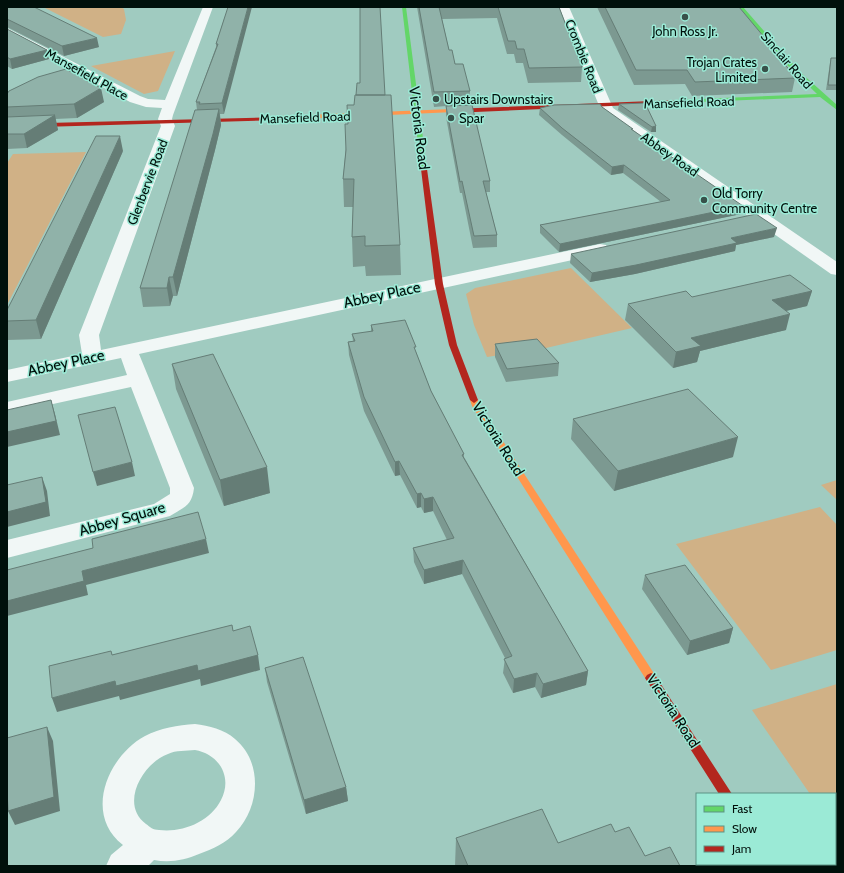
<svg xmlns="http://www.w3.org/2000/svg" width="844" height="873" viewBox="0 0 844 873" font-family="Cabin,sans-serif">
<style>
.green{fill:#d0b186}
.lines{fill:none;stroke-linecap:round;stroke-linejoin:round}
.street{fill:#f1f7f6;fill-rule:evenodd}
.fast{fill:#63d668;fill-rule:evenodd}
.slow{fill:#ff974d;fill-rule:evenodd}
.jam{fill:#b3261e;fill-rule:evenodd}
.wall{fill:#7c9991}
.shaded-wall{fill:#657d76}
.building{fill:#90b2a9;stroke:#657d76}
.poi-dot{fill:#38514a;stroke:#9bead6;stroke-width:1.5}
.labels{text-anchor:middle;stroke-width:3;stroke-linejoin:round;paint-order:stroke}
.far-poi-label{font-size:13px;fill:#00100b;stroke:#9bead6;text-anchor:start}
.far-street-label{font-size:13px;fill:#00100b;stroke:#9bead6}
.street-label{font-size:15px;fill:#00100b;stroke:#9bead6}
</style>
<rect width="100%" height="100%" fill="#a0cbc0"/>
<path class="green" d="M43,7H121L124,9L126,20L121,34L103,37Z
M175,51L158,91L144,94L91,66Z
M86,152L7,305V163L13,154Z
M571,268L632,328L546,348L487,357L474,325L466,294L475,288Z
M837,480V500L821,485Z
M820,507L837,525V650L771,670L676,544Z
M837,684V833L835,830V794H810L752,710Z"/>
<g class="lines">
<path class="street" d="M203,7H213L173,115L172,119L175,126L99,335L101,350L600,244L606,245L608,249L606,253L600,254L139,354L194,488C192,506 184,507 170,516L7,558V540L154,504L170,494V488L131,387L7,414V402L127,375L121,358L7,382V370L82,354L79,335L161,126L158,119L162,108L146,107L130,102L7,35V28L140,96L148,99L165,100Z
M559,7H569L613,108L837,262V275L831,274L602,113Z
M195,724C209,726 224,729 235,739C263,762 260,807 236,832C226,843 213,849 199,854C185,860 170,863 154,860L148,866H106L111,855L123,845C83,814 108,756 145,736C160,728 178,725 195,724ZM195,750C219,754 233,777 221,800C210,822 182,833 159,830C153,830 150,827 146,824C119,804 143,763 168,754C176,750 186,751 195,750Z"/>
<path class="fast" d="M402,7H406L427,169L424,171L421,169Z
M739,7H743L800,72L837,105V110L820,97L675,103V101L677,100L817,94L784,62Z
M764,864H779L780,866H765Z"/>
<path class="slow" d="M452,109L454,110V112L280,120L277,118L280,116Z
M474,397L478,400L480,406L655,675L657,678L655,681L651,683L647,681L472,406L470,400Z"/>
<path class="jam" d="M677,100L679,101V103L452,113L449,111L452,109Z
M282,117L283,118L280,120L7,128V124Z
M424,167L427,169L443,284L457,345L478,400L474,403L470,400L449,345L435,284L421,169Z
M651,673L655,675L732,794H719L647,681L645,678L647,675Z"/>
</g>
<path class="wall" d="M7,7L99,47L64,56L7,27Z
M417,7H559L582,67L581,82L528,83L523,63H516L514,54H507L497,18L442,19L449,50L455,64L470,91L469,105L490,181V192H486L497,235V247L473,248L462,193H460L446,117V106L434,107Z
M597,7H739L795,78L792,92L692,96L685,84L634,85Z
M224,19V114H220L221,125L215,150L177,296H173L170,306L143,307L140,288L197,110L196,102L216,47V44Z
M7,29L47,50L49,59L12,69L7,66Z
M831,58H837V90H826L830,63Z
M7,94L104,102L77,118L55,119L58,130L27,148L7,149Z
M385,95L400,245L401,275L366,276L365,266L353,267L352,237L353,207H344L343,179L348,124Z
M645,103L656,132H651L618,110L619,104Z
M602,107L633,130L741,214L559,252L540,233V225L661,202L623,173L611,175L562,135L539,115L540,108Z
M123,151L41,339L7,340V310Z
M774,237L736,245L735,251L635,274L590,282L570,263L571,254Z
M812,291L807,306L786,311V330L700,351L697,362L673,368L625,320L628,304L692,297Z
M371,325L416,352L431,391L464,454V457L588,671L586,685L541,698L535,687L513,693L503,673L505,658L462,574L424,584L414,562L413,548L447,540L433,511L424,513L421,507L417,508L400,475L395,476L364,411L349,355L348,342L353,341L352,334L371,332Z
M495,344L559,363L558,376L506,382L495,357Z
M172,364L270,493L224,506L176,389Z
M573,419L733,457L614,491L571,439Z
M645,575L733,628L729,643L687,655L642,589Z
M265,668L346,787L348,801L306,814L267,682Z
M615,832L645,856L680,866H455L456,838L558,843Z"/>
<path class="shaded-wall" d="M248,7H252L224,114L222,103Z
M97,38L99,47L64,56L62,46Z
M47,50L49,59L12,69L10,59Z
M101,88L104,102L77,118L74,104Z
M219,109L221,125L215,150L177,296L173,277Z
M55,115L58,130L27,148L24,134Z
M656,126V132H651L652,127Z
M120,136L123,151L41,339L36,320Z
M624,165L623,173L611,175L612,167Z
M743,206L741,214L559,252L560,244Z
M777,228L774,237L736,245L735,251L635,274L590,282L592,273L731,238Z
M169,277L173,296L170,306L167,288Z
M812,291L807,306L768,315L772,300Z
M790,314L786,330L700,351L697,362L673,368L676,352L691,338Z
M51,400L55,414L60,435L7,447V432Z
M738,437L733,457L614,491L618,471Z
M399,461L400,475L395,476V462Z
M132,462L135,476L97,486L93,472Z
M267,467L270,493L224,506L220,480Z
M42,477L47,491L50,516L7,527V512Z
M421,493V507L417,508V494Z
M433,497V511L424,513V499Z
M206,539L209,553L86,585L88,595L7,616V601L82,571Z
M463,560L462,574L424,584V570Z
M733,628L729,643L687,655L690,641Z
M258,655L260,670L201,686L200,679L120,700L119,696L57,712L52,698L115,681L197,665Z
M588,671L586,685L541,698L543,684Z
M537,673L535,687L513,693L514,679Z
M47,727L53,741L60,811L15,825L8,811Z
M346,787L348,801L306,814L304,800Z"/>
<path class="building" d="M7,7H34L97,38L62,46L7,19Z
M228,7H248L222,103L199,104L200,102H196L218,44H216Z
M360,7H380L385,95H356L357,83H360Z
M419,7H439L449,50H452L455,64H463L470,91L434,92Z
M498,7H559L582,67L529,68L524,49H517L515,41H508Z
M605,7H739L774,49L795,78L695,82L687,70H636Z
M7,29L47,50L10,59L7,57Z
M831,58H837V85H828Z
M66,69L101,88L74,104L7,107V94L9,91L38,77Z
M355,95H391L400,245L365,246V236L352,237L354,179H343L346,150L345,124H348L347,105H354Z
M645,103L656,126L652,127L619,104Z
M600,104L602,107L633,129H631L743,206L560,244L540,225L670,200L624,165L612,167L562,128L540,108L554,105Z
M472,105L490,181H483L497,235L474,236L462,181L460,182L446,106Z
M219,109L213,134L173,277H169L167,288H140L195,110Z
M55,115L24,134H7V117Z
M96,136H120L36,320L7,321V310Z
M756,214L777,228L731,238L737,243L636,265L592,273L571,254Z
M790,275L812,291L772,300L790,314L691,338L701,346L676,352L628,304L686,291L692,297Z
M405,320L416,347H414L431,391L464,454L462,455L588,671L543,684L537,673L514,679L504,659L512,656L463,560L424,570L413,548L454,538L433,497L424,499L421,493L417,494L399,461L395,462L364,397L348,342L355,341L352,334L373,331L371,325Z
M537,339L559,363L507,369L495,344Z
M213,354L267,467L220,480L172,364Z
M688,389L738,437L618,471L573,419Z
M51,400L56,421L7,432V410Z
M115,407L132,462L93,472L78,415Z
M42,477L46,502L7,512V485Z
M198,512L206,539L82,571L84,581L7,601V570L93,548L92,539Z
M685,565L733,628L690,641L645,575Z
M232,625L233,631L250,626L258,655L198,671L197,665L116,686L115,681L52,698L49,666L111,651L112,655Z
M303,657L346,787L304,800L265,668Z
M47,727L54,797L8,811L7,789V738Z
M542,809L558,843L611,824L615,832L629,827L645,856L670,847L680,866H468L456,838Z"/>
<g class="poi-dot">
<circle cx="685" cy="17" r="4"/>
<circle cx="765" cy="69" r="4"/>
<circle cx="436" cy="99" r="4"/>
<circle cx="451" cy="118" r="4"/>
<circle cx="704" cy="200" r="4"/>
</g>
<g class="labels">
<g class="far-poi-label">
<text x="685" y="36" text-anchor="middle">John Ross Jr.</text>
<text x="757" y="67" text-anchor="end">Trojan Crates<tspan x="757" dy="15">Limited</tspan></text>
<text x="444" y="104">Upstairs Downstairs</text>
<text x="459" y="123">Spar</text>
<text x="712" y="198">Old Torry<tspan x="712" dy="15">Community Centre</tspan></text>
</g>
<g class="far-street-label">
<text transform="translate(584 56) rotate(68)" y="5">Crombie Road</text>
<text transform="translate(787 60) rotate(49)" y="5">Sinclair Road</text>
<text transform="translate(87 74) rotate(29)" y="5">Mansefield Place</text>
<text transform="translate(689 102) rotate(-2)" y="5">Mansefield Road</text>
<text transform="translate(305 117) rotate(-2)" y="5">Mansefield Road</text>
<text transform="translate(670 154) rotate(35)" y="5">Abbey Road</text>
<text transform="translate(147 182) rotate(-69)" y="5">Glenbervie Road</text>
</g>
<g class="street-label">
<text transform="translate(419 128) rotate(83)" y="5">Victoria Road</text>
<text transform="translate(382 295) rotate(-12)" y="5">Abbey Place</text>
<text transform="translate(66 363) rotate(-12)" y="5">Abbey Place</text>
<text transform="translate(498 439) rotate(58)" y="5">Victoria Road</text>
<text transform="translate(122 519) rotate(-16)" y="5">Abbey Square</text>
<text transform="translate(673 711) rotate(57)" y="5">Victoria Road</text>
</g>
</g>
<rect width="844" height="873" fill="none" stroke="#00100b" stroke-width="16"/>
<rect x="696" y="793" width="140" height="72" fill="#9bead6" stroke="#5d9385"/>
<rect x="704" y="806" width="20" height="6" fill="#63d668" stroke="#5d9385"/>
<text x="732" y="813" font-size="12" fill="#00100b">Fast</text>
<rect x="704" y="826" width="20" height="6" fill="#ff974d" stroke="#5d9385"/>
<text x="732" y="833" font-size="12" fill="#00100b">Slow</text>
<rect x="704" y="846" width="20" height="6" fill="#b3261e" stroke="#5d9385"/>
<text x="732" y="853" font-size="12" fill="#00100b">Jam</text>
</svg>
